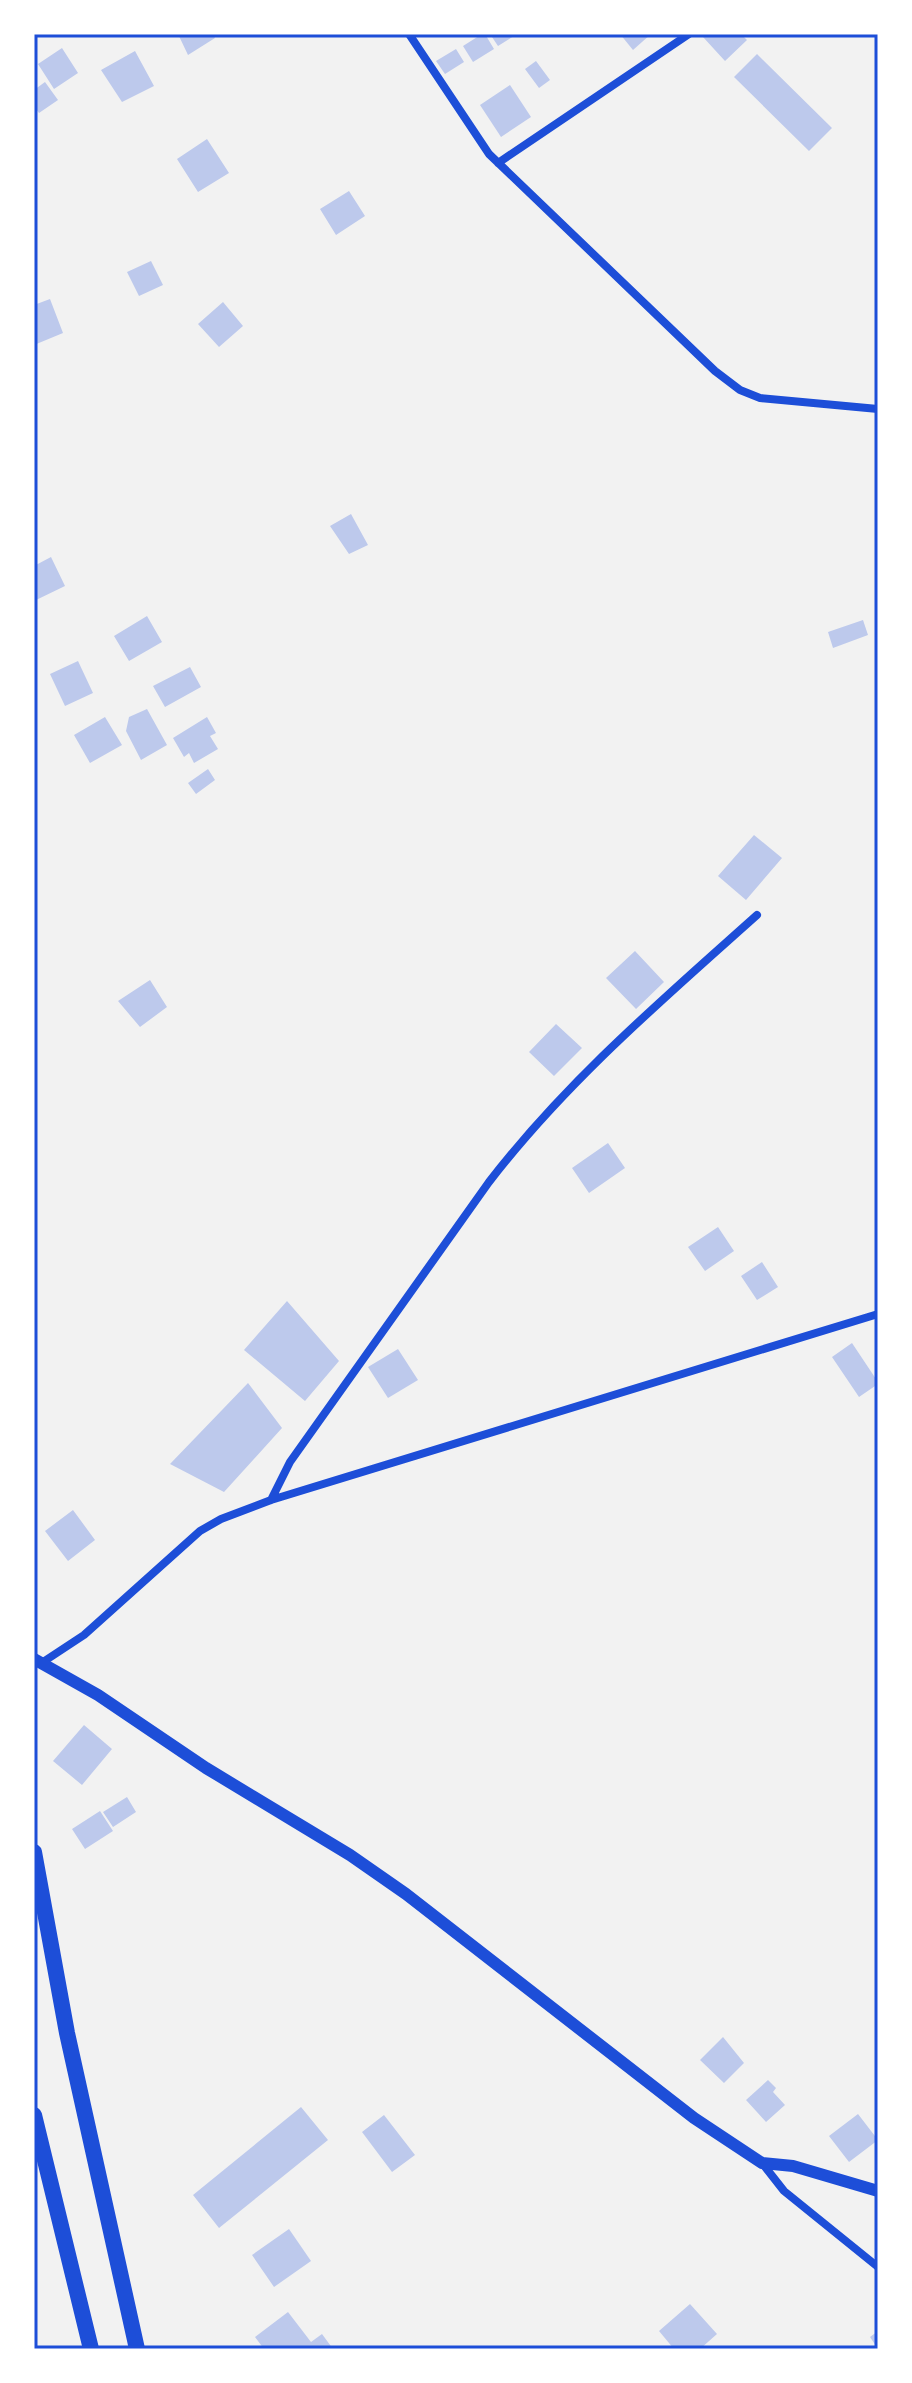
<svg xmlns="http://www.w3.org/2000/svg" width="912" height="2383" viewBox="0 0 912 2383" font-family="Bitter,serif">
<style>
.building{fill:#bdc9ec}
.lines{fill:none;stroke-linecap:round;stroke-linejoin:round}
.minor{stroke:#1d4ed8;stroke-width:8}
.tertiary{stroke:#1d4ed8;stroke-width:12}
.primary{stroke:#1d4ed8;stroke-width:16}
.neatline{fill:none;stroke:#1d4ed8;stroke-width:3}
</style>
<rect width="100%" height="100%" fill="#f2f2f2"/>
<path class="building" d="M178,34H213L215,38L188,55Z
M482,34H485L494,49L473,62L463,46Z
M490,34H517L498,46Z
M620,34H651L633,50Z
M706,34H741L747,40L725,61L703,37Z
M62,48L78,73L54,89L38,64Z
M456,49L464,62L445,74L436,61Z
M135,51L154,86L122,102L101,70Z
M757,54L832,128L809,151L734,77Z
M536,61L550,80L539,88L525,69Z
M45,82L58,100L39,113L34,106V90Z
M510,85L531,117L501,137L480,105Z
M207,139L229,173L198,192L177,159Z
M349,191L365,216L336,235L320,209Z
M151,261L163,285L139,296L127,272Z
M50,299L63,333L34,345V305Z
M223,302L243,326L219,347L198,324Z
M351,514L368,545L349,554L330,526Z
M51,557L65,586L34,601V566Z
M147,616L162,642L129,661L114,636Z
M863,620L868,635L833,648L828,632Z
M78,661L93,693L65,706L50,674Z
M190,667L201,687L165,707L153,686Z
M147,709L167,745L141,760L126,731L129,717Z
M105,717L122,745L90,763L74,735Z
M207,717L216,733L210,736L218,749L194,763L189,753L184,757L173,738Z
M208,769L215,780L196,794L188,783Z
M754,835L782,858L746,900L718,876Z
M635,951L664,982L636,1009L606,978Z
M150,980L167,1007L140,1027L118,1001Z
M556,1024L582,1048L554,1076L529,1052Z
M608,1143L625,1168L589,1193L572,1168Z
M718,1227L734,1251L705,1271L688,1247Z
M762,1262L778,1287L757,1300L741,1276Z
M287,1301L339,1361L305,1401L244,1350Z
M852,1343L878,1382V1384L859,1397L832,1357Z
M398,1349L418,1380L388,1398L368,1367Z
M248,1383L282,1428L224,1492L170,1464Z
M73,1510L95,1540L68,1561L45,1531Z
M84,1725L112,1749L82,1785L53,1761Z
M127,1797L136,1812L113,1827L103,1812Z
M100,1811L113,1831L85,1849L72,1829Z
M723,2037L744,2063L724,2083L700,2060Z
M768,2080L776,2088L773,2092L785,2105L766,2122L746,2100Z
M301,2107L328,2140L219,2228L193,2195Z
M858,2114L878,2140L849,2162L829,2136Z
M384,2115L415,2155L392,2172L362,2132Z
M289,2229L311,2261L274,2287L252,2255Z
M690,2304L717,2334L700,2349H674L659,2331Z
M288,2312L311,2342L322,2334L333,2349H264L255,2337Z
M878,2331V2349L870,2337Z"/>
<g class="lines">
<path class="minor" d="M409,34L489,154L715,371L740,390L760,398L878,409
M498,163L689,34
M271,1500L290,1462L489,1182C567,1081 662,1000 757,915
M43,1662L84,1635L200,1531L221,1519L271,1500L878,1314
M762,2163L784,2191L878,2267"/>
<path class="tertiary" d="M34,1659L98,1695L206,1768L350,1855L406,1894L694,2118L762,2163L793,2166L878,2191"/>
<path class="primary" d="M34,1852L67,2033L137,2349
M34,2115L91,2349"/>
</g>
<rect width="912" height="2383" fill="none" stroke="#ffffff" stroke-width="72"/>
<rect x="36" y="36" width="840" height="2311" class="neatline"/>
</svg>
